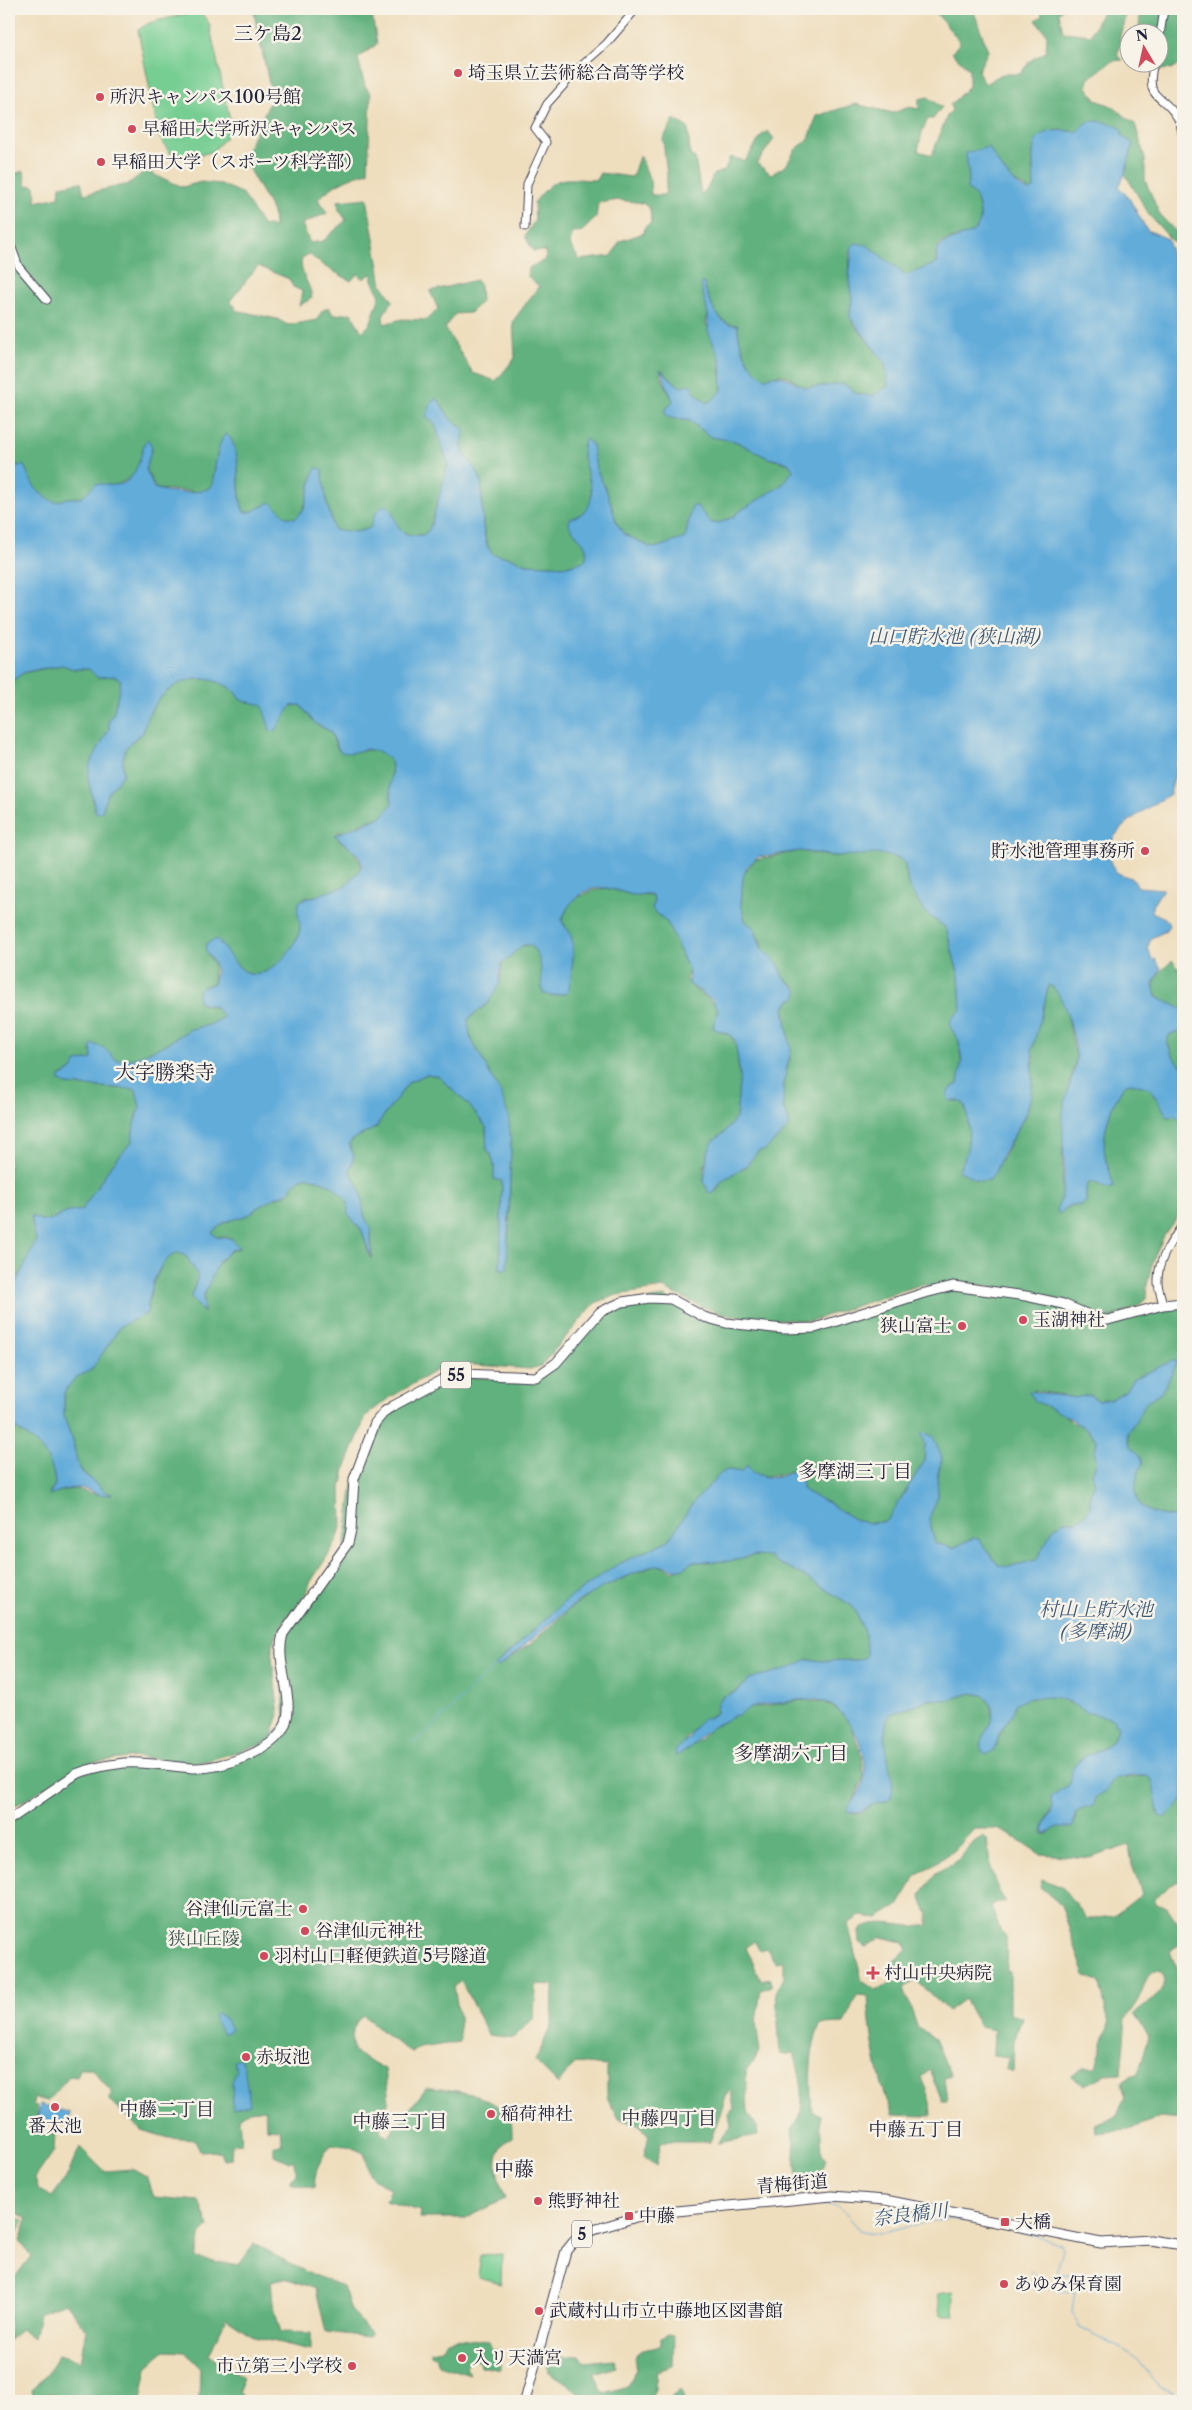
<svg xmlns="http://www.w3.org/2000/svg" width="1192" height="2410" viewBox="0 0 1192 2410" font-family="'Libre Caslon Text','Noto Serif JP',serif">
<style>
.green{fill:#77ce93;stroke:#4c7867}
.forest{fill:#61b17d;stroke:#426a5c;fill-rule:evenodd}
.water{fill:#62acda;stroke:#42678a}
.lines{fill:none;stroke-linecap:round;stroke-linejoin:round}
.stream{stroke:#62acda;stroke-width:1}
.tertiary-casing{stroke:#413e4f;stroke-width:9}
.primary-casing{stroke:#413e4f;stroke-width:11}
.tertiary{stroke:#fff;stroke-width:7}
.primary{stroke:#fff;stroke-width:9}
.poi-dot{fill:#d1495b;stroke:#f7f3e8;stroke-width:2}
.labels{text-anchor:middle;stroke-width:5;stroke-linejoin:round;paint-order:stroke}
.shield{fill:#f7f3e8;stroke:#62616f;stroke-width:1}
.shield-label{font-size:16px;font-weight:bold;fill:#22223b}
.poi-label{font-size:18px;fill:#22223b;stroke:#f7f3e8;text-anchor:start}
.park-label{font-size:18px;fill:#3c5655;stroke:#f7f3e8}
.street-label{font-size:18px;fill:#22223b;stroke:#f7f3e8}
.neighbourhood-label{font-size:19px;fill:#22223b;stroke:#f7f3e8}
.water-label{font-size:19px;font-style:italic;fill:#3c597b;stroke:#f7f3e8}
.quarter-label{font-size:20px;fill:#22223b;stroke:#f7f3e8}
</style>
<rect width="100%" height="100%" fill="#f7f3e8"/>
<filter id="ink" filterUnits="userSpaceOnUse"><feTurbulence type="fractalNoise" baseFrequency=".02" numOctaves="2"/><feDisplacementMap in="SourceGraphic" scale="10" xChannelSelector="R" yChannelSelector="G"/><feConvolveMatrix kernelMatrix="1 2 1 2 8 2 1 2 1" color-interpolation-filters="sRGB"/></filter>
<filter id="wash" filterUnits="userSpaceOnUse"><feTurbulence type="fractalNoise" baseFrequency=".0096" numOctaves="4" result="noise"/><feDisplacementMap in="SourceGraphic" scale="20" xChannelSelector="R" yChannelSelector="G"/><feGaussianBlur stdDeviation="1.12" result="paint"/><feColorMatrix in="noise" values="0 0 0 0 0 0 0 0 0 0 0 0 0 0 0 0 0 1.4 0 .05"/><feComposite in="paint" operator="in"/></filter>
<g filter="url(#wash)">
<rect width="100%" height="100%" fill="#efdebe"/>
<path class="green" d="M189,13L202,14L209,23L230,120L226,137L212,152L188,157L170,153L159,137L138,30L149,23Z
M9,2216L24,2220L10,2246L9,2245Z
M502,2254L501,2283L478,2277L481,2255Z
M952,2292L955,2315H941L938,2294Z"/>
<path class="forest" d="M253,9H371L377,44L358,58L365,86L371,94L368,172C348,177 333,185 318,199L327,213L302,224L310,243L323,241L346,220L339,210L338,201L367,198L382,285L393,301L383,315L384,324L402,319L426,320L438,309L430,291L476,280L480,286L481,302L470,313L455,314L445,328L473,373L496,381L515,358L513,321L539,286L528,277L529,268L546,259L545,251H533L525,236L535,220L534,203C557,173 562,179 596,180L600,173L632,177L639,157H641L650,181L651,195H665L667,176L663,139L674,119L688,128L690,155L695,158L701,195L708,187L714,174L724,171L730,157L745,161L762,135L768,131L774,139L757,163L771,174L786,166L795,150L809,139L817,116L855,104L893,113L909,107L919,109V99L928,97L942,107L933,119H928L922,132L918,151L932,155L947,116L952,110L950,105L969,86V69L952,53L960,42L937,14L940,9L956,11L958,9H973L988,51L978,71L985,84L1002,74H1020L1031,60L1046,52L1047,35L1036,20L1042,16L1041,9H1062L1059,13L1063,32L1091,35L1103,9H1124L1126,13L1119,40L1125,42L1124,45L1121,44L1117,55L1123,60L1112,61L1088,79L1087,87L1096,100L1112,106L1135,124L1145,158V180L1160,215L1176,232L1182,214L1183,167V243L1176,245L1150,216L1125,174L1133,144L1123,136L1120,127L1078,132L1059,130L1046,133L1032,153L1034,189L1031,191L1013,181L993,157L968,164L969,178L967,188C969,192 975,194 977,199C992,248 949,228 937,249C935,254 938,260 936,264L906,275L867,245L850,252L849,280L852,297L850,311L853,323L885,363L888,386L873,396L858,394L844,384L805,388C797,384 791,376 782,375C775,375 768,380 762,377C749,370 737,339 738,325C716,326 710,300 703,283L708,314L706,323L719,353L722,390L713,400L707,403L693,391V387L689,384L680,387L662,370L660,374L673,401L666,409L670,418L690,421L711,437L735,441L768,458L789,464L793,470L782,485L740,511L733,517L719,523H711L697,506H692L685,538L655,548L650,547L624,534L617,524L608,495L596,468L590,442L584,440C575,464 612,504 574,517L571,529C581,539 590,546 585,561L567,566L526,564L509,557L494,555C479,542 484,499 481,480C479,473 466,460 463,450C461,442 464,435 462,427L451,420L437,398L434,400L427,418L435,424L448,465L432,522L429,530L423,535H409L400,530L394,520L376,512L370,528L357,532L334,530L323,487L322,470L320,468C307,474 311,506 296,518L285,517L271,502L251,512H244C235,492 243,444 225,434L217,455L212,485L204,492L156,489L146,469L152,447L145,442C142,450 141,460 137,468C127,490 98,485 81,498H69L55,503C39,495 30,485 25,467L9,463V175L24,171L26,185L35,186L36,202L59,197L60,186L81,182L84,194C93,193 123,184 127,185L145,171L183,187L201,182L221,184L243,194L262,225L274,227L273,212L243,159L272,97ZM619,200L643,203L650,209L651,223L645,227L644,233L620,241L612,256L579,260L570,244L573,231L580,233L596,218L598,203ZM309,254L324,266L351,281L357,274L363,279L372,273V280L380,296L370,324L362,332L351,313L333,315L329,307L322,311L317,320L288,325L277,319L235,310V306L230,301L258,266L289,279L293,287L302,291L299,306L312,298C311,283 298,273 302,258Z
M1139,9H1183V63L1170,69L1159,70L1157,65C1163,58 1160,44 1160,32H1139L1140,10Z
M9,482L15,495L13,503L9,506Z
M62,665L74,669H89L97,677L115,676L121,680L114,712L109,720V729L91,764L88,778L95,810L102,812L107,793L123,774C122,752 124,745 143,733C151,691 193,662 233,690C236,692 237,696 240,699C245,703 256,702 262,705L273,731L291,706L300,705L316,724L330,731L338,750C355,758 381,737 392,765L390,787L392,804C387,818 377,817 365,822C355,826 350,831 338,832L339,840C366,856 370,877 337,890C326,895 314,895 303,899C301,909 302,921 300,930C296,948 266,984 246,972C234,965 226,951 218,940L208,955L214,964L213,984L201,988L200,1003L218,1009L223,1016L222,1018L210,1025L191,1029L165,1045L133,1059L116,1060L104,1048L91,1050L92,1059L77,1062L71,1071L61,1076L60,1081L67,1085L136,1089L140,1107L134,1124L132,1142L110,1167L82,1210C77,1211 71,1211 66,1213C50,1219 50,1225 32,1216C30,1223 36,1231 36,1239C35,1248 15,1285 9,1292V691L12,681L23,673Z
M800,851C812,853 823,856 835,856C856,855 891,846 906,864L905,866L909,887L924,911L946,928L959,976L961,1010L954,1016C957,1039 966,1062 958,1084L949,1090L952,1101H959L964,1104C971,1120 971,1155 958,1170C964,1174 971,1174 975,1180L992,1177L1027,1112L1033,1084L1032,1070L1034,1059L1032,1050L1049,985L1056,989L1066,1008L1076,1058L1064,1106L1062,1195L1060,1201L1066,1208L1087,1200L1086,1188L1091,1181L1107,1189L1113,1187C1112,1178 1109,1170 1106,1161C1100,1138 1110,1102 1126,1084L1132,1083L1150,1088L1168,1117L1174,1115L1183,1118V1209L1164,1236L1155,1255L1147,1285L1146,1299C1135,1310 1117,1317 1101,1316L1048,1296L955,1281L929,1287L923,1284L810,1321L731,1316L700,1306L663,1288L617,1295L595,1303L541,1366L530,1369L463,1364L452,1366L435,1371L386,1400L366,1416L345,1469L341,1488L342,1523L337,1541L310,1583L307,1593L284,1622L272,1644V1658L279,1715L272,1734L266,1741L257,1746L206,1761L193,1763L136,1757L95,1762L73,1769L32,1796L9,1809V1425C32,1436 55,1457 55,1485L49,1492L76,1489L95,1494H111L105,1492L82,1471L77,1463L73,1441L64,1418V1392L75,1378L91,1370L121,1326L147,1313L152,1286L165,1259L178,1252L187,1257L198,1276L191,1297L203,1312C202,1291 216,1253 239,1248L227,1237H216L212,1232L225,1222L251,1214L255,1209L274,1198L285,1195L291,1191L294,1183L307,1176L333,1185L349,1202L348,1209L362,1231L370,1258L372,1257L371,1229L364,1216L361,1193L350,1171L354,1156L349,1144L353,1139L377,1127L379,1122L409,1082L427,1074L438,1076L469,1105L486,1127L487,1149L491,1154L494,1165V1179L502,1181L500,1269L509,1234L511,1143L505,1105L483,1060L475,1048L468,1029V1019L485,1006L500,983L502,963L523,945H530C543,954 542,976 542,990L551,996L568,993L573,956L571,937L562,920L571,901L591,891L606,888L630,894L652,895L654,900L652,908L667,922L689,971L686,979C693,992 710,996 718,1009L713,1028L730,1035L736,1044L740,1081L736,1118L724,1133L713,1141L704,1167V1182L716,1192L722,1181L747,1165L758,1151L765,1150L781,1135L788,1128L789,1121L783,1108L784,1080L790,1058L785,1009L790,1000L797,997L795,987L782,976L778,965L762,949L760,940L745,921L741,909L743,874L755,860Z
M1173,961L1179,970L1183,969V1009L1163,1002L1154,993C1152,979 1162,968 1173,961Z
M1183,1031V1068L1172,1055L1167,1041L1170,1034Z
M939,1288L1026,1296L1098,1319L1183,1303V1518C1161,1516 1129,1513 1136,1482C1137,1475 1142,1467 1142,1460L1130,1446L1128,1430L1148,1400L1159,1394L1164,1388L1172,1371L1175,1361L1136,1377L1125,1391L1108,1401H1099L1090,1395L1075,1398L1034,1390L1043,1404L1060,1411L1071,1421L1084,1427L1097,1441L1095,1454L1097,1462L1092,1473L1095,1484L1090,1495V1507L1086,1514L1077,1521H1064L1055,1528L1036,1560L1008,1567L998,1565L980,1540L974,1538L953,1548L935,1543L929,1519L938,1496L937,1478L942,1458L922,1433L925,1443L924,1462L887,1521C855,1528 852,1515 826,1502C817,1497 810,1495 802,1489V1476L789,1471C770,1482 749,1472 728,1470L693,1503L669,1540L615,1566L563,1603L495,1666L498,1667L529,1645L572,1607L595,1591L635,1573L658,1565L674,1571L685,1567L691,1562L731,1561L753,1555L768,1556L780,1564L792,1569L851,1605L857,1614L865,1635L868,1655L864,1658L857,1660L821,1661L811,1659L784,1670L756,1677L748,1681L737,1691L723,1697L717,1704L716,1713C710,1718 704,1720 698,1724C696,1725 675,1754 675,1756L700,1740L711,1728L747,1709L802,1700L825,1702L842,1713L850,1722L862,1757L864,1777L848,1812L857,1814L863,1812L871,1805L891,1798C893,1770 878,1742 889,1715L930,1699L946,1700L972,1693L983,1695C994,1705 993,1718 989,1730L996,1747C999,1730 1012,1719 1016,1703C1031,1694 1055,1694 1070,1703C1075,1705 1079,1709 1084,1711C1094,1715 1104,1714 1114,1719L1118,1728C1110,1756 1088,1747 1075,1765C1071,1770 1073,1778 1070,1783C1068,1787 1064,1788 1061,1791C1055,1798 1043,1825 1043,1834L1046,1835L1057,1827L1075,1823L1076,1811L1093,1806L1098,1795C1106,1791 1108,1782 1116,1779L1148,1776L1154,1783L1158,1813L1166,1817L1183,1800V1846L1181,1847C1180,1858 1183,1867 1183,1879L1170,1885L1156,1897L1155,1904L1167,1907L1177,1922L1183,1921V1944L1170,1951L1178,1972L1183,1970V2119L1160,2117L1129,2130L1096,2133L1095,2124L1117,2116L1125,2096L1122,2081L1129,2076L1138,2074L1149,2036L1134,2014C1143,2003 1164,1998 1165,1979L1161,1972L1155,1971L1148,1976L1136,2005L1126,2019L1121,2074L1106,2075L1084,2085L1071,2077L1083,2067H1096L1109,2023L1099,1981L1085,1976L1061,1905L1040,1887L1042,1879L1062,1887L1087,1919L1114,1916L1142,1894L1132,1865L1129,1845L1090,1858L1040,1854L1016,1838L997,1829H974L955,1850L916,1876L898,1906L878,1918L860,1916L848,1924L862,1981L876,1990L898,1979L892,1963L907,1950L903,1942L881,1937L865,1948L860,1942L859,1931C876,1914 909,1931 928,1925V1915L920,1895L936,1874L959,1859L975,1841L984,1836L987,1839C990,1864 991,1881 1006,1902H997L991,1906L1000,1930L1006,1936L1007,1971H1010V2014L1022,2018L1014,2040L1013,2072L1005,2069L1009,2057L993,2055L994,2030L980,2027L964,1999L948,2011L916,1980L904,1988L917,2026L935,2039L951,2076L944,2078L947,2101H942L930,2069L921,2076L930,2101L931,2116L893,2115C877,2080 870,2034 868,1996L857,1995L844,2023L821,2024C808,2049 810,2083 812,2111L820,2115L822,2154L826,2160L818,2175L797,2176L792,2129C809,2107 801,2078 794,2053L780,2055L776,1990L784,1978V1961L775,1962L766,1948L760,1950L754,1941L746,1948L761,1980L771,1978V1986L761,1990L756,2022L760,2053L746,2070L748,2112L757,2127L758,2136L717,2143L731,2127L729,2113L734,2109L731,2091L728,2092L710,2142H661L656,2166L644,2157L649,2135L637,2125L617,2118L607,2097V2066L575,2063L558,2084L535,2061L552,2024L553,1985L537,1984L533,2019L513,2038L488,2035L461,1981L454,1986L459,2016L460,2042L420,2048L411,2052L390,2038L363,2015C350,2026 352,2037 353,2052L385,2069L389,2101L380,2121L381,2132L389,2136L426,2088C450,2088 500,2095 511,2122C512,2126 512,2133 512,2137C488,2151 497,2178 506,2198L466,2218H419L420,2211L386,2201L391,2188C368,2180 369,2175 364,2153L348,2146L331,2145C321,2157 314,2172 314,2188L289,2183L297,2173L293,2160L289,2162L274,2155V2145H282L280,2129L266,2128L265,2109L249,2111L239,2118L241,2143L232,2144L231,2159L223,2160L220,2151L201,2152L195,2140L169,2138L141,2130L109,2100L113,2094L92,2069H80L77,2077L69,2076L48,2101L34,2098L33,2105L37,2106V2134H55L54,2151L35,2178L39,2190L52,2197L66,2178L80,2147L104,2171L132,2169L148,2178L154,2197L199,2201L209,2227L201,2235L196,2258L239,2265L254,2244L308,2273L343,2286L351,2310L370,2333L369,2337L326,2332L316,2289L285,2278L271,2281L273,2303L281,2332L311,2333V2350L254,2337L226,2318L209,2355L243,2377L239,2392L248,2401H199L200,2368L185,2352L165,2351L147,2367L141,2401H53V2393L34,2397L32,2390L48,2372L58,2355L80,2361L86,2329L65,2302L39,2313L34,2338L20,2329L9,2341V2273L15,2277L31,2256L20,2241L27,2219L10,2208L9,2209V1820L76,1774L124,1763L193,1768L253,1753L285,1723L280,1643L344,1549L353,1484L385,1411L445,1378L537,1377L607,1307L664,1297L704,1317L802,1330Z
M668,2334L674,2335L673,2366L657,2371L655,2389L650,2401H585L568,2384L548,2371L544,2359L580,2355L585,2362L614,2359L617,2367L594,2374L604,2393L629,2386L636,2369L634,2357C642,2346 651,2351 661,2345V2338Z
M456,2338L489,2341L492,2350L499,2351L501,2357V2370L481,2366L480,2362L473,2357L466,2367L470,2375L438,2365L437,2358L431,2354V2351L442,2349L447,2340Z
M680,2390L686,2401H667Z"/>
<path class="water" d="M1091,121L1104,122L1120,127L1123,136L1133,144L1125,174L1119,187L1129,198L1147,230L1168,239L1176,273L1179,298L1183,301V757L1176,761V771L1170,794C1147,810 1092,835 1114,869C1120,877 1130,876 1134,880C1136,882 1136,885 1138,887L1163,889L1152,906V912L1165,918L1169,925L1166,931L1151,938L1148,947L1152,960L1155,959L1161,968L1153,984L1156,997L1183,1009V1031L1170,1034L1167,1041L1172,1055L1183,1068V1118H1178L1175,1115L1168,1117L1150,1088L1131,1083L1126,1084C1110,1102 1100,1138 1106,1161C1109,1170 1112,1178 1114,1187L1107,1189L1092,1181L1088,1182L1086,1188V1202L1081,1205H1070L1059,1214L1057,1209C1071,1177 1059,1139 1064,1106C1066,1093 1076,1069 1076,1058C1077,1044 1063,988 1049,985L1032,1050C1034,1058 1032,1065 1032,1073C1034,1107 1020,1124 1004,1152C999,1161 997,1171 990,1180L979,1181L958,1170C971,1156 971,1120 964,1104L959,1101H950L947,1095L949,1090L958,1084L962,1061L959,1041L950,1026L952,1018L961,1010L959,976L946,928L924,911L909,887L905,865L906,864L899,858L880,854L835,856L800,851L758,857L747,867L743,878L741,903L745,921L754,928L762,949L779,965L782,976L798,991L797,997L790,1000L784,1009L791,1050L784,1080L783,1108L789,1120L788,1128L765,1150L758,1151L747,1165L722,1181L713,1194L709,1193L704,1182L707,1155L713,1141L724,1133L736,1118L740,1074L735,1040L730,1035L713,1028L718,1009L712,1000L688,983L689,971L667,922L652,909L654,900L652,895C646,892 640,896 633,895C624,893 616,889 606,888C585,886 568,901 562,920C563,927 568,928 570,933C576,946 571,979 568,993L551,996L543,993C540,977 544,956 530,945H523L502,963L500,974V983L489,1002L468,1019L470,1037L501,1094L508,1115L511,1143L507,1269H500L502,1181L494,1179V1165L491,1154L487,1149L486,1127L469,1105L438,1076L427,1074L409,1082L379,1122L377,1127L353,1139L349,1144L354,1156L350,1171L361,1193L364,1216L371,1229V1258L362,1231L348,1214V1201L332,1185L307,1176L294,1183L288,1193L274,1198L255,1209L251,1214L225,1222L212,1232L216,1237L232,1239L239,1247L231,1250L219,1261L203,1297L204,1313L191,1297L198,1276L187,1257L178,1252C154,1264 151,1289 147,1313L121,1326L91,1370L75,1378L64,1392V1418L73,1441L77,1463L82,1472L96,1484L105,1492L112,1494C102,1497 94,1492 85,1489C72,1486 61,1491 49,1495L55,1485C55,1457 32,1436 9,1425V1292L15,1285L36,1241L31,1216C51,1225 49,1220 66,1213C71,1211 77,1211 82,1210L110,1167L132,1142L134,1124L140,1107L136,1089L67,1085L62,1083L59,1078L71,1071L77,1062L92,1059L91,1046L93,1044L104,1048L116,1060L133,1059L165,1045L191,1029L210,1025L222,1018L223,1016L215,1007L200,1003L198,999L199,989L213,984C215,977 217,969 214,963C210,955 204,953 206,944L213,940H218C227,951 236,969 250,974C269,980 299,945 300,928C301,918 294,910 300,901L346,886L359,871L362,865L359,856L335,835L383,816L392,804L390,787L392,765L390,760L382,753L367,749L350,753L340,752L330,731L316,724L300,705L291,706L276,730L271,732L262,705C255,702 245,703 240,699C237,696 236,692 233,690C194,662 150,691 143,733C124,745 122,752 123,774L107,794L102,812L96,813L88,778L90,764L109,729V720L114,712L121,680L115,676L97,677L89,669H74L62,665L34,670L23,673L12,681L9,691V506L13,503L15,496L9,482V463L15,466L24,465C32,484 36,494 55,502L69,498H81L96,484C103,483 109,486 116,485C136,484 140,457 145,442L148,439L152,447L146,469L154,488C164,493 205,495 212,486C215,472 217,441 226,434C244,447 234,491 244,512H251L271,502L286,517L296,518L304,509L314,472L316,468H320L322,470L327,504L334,530L357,532L370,528L376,512L384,505C401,511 388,539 423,535L429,530L432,522L448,465L435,424L426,416L432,402L437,398L451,420L464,429C465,435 461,441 462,448C465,461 479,469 481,481C484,500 478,542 494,555L509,557L526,564L567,566L585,561C592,543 575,538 569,524L570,519C574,517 578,516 581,514C608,495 572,458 586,439L592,445L596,468L608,495L617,524L624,534L650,547L655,548L685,538L692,506H697L711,523H719L733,517L740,511L782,485L793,470L789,464L783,461L768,458L735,441L711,437L690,421L670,418L665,414L666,409L673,401L660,369L680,387L689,384L693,387V391L707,403L713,400L722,390L721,361L708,331V314L701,285L703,282C709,299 716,327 738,325C737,342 749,372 766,378C783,372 790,380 805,388L844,384L858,394L873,396L888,386L885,363L850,317L852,297L849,280L852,246L856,243L867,245L906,275L938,263L936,252C949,228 992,247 977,199C975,194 969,192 967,188L969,178L966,153L989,147C995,161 1015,189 1031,191L1034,188C1033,147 1024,125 1078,132L1083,125Z
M1172,1361H1176V1365L1164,1388L1159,1394L1148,1400L1128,1433C1128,1451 1137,1448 1142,1459C1144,1464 1139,1470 1138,1474C1127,1512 1153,1515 1183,1518V1727L1180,1742L1183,1756V1800L1166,1817L1159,1816L1152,1780L1148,1776H1132L1113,1780L1106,1791L1096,1797L1093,1806L1076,1811L1073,1827H1058L1044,1835V1827L1052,1809L1051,1796L1069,1785C1073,1779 1070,1771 1074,1766C1087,1748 1111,1756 1118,1728L1114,1719L1111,1718L1085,1712L1070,1702L1054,1697L1030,1698L1016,1703L1013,1713L1000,1732L994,1751L987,1755L982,1752C977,1732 1007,1716 983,1695L972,1693L946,1700L930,1699L891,1714C874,1733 900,1785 890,1799C888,1803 877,1802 872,1805C862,1810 861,1815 848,1812L847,1809C855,1799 863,1788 865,1776C868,1749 847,1705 818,1700C806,1698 792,1701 780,1703C765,1704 749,1706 737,1716L735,1715C727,1721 717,1723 710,1729C698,1737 689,1752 675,1756L676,1750L689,1738L697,1724L703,1718L709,1719L716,1713L717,1704L723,1697L738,1691L748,1681L756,1677L784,1670L808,1659L821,1661L857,1660L864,1658L867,1655L865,1635L857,1614L851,1605L792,1569L780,1564L768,1556L753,1555L731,1561L691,1562C675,1577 673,1564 657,1566C650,1566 641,1570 635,1573C614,1582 590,1592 571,1607C546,1626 524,1648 498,1667L495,1666L563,1603L615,1566L669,1540L693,1503L721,1473L728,1470L742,1472L747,1465L752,1473C760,1475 769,1479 778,1477C785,1475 790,1471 798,1470L802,1476V1489C810,1495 817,1497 826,1502C851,1515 856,1528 887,1521L924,1462L925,1443L921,1432L933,1436L942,1458L937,1477L938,1496L929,1519L935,1543L953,1548L974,1538L980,1540L998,1565L1008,1567L1036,1560L1054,1528L1064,1521H1077L1086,1514L1090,1507V1495L1095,1484L1092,1473L1097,1462L1095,1454L1097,1441C1087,1424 1052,1408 1034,1401L1029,1391L1075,1398L1090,1395L1099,1401L1112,1399L1125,1391L1133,1379Z
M217,2013L226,2019L231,2030L223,2034L213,2016Z
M240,2058L244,2066L250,2104L233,2109L232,2082L237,2070L233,2062Z
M40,2104L70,2113L68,2124L37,2122Z"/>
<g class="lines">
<path class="stream" d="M415,1743L496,1666
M815,2203L839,2206L859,2230L866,2232L883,2233L927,2222L952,2219L1034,2235L1061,2244L1063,2249L1057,2270L1059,2273L1077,2277L1072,2312L1082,2329L1124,2350L1138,2360L1161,2389L1173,2392L1172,2401
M1030,2271C1036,2274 1034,2279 1039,2283C1048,2291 1063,2290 1074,2293"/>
</g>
</g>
<g filter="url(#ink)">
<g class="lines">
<g class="tertiary-casing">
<path id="tertiary" d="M1160,35L1164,9
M1154,62C1144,104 1163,91 1178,119C1183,129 1183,140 1183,150
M525,227L527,184L546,142L535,128L547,104L581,66L607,43L636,9
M9,240L19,267L47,300
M1163,1305C1162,1298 1158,1289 1158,1282C1157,1261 1172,1240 1183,1224"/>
</g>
<g class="primary-casing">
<path id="primary" d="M9,1820L76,1774C91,1768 108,1765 124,1763C147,1761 170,1767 193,1768C220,1769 274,1752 285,1725C296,1696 274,1664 283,1634L348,1543L351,1530L354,1479L375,1423L385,1411L393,1406L445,1378L464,1374L536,1377L556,1363L600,1312L622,1302L650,1298L671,1299L704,1317L726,1323L784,1329L815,1328L921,1294L953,1286L1026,1296L1063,1304L1098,1319L1108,1320L1163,1305L1183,1303
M525,2401L566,2251L575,2240L587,2232L646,2214L832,2196L885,2200L1101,2243L1150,2240L1183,2245"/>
</g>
<use href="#tertiary" class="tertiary"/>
<use href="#primary" class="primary"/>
</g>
</g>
<g class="poi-dot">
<circle cx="458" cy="73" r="5"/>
<circle cx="100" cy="97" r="5"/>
<circle cx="132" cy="129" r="5"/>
<circle cx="101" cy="162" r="5"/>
<circle cx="1145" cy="851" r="5"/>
<circle cx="1023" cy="1320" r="5"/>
<circle cx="962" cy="1326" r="5"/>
<circle cx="303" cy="1909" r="5"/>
<circle cx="305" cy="1931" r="5"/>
<circle cx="264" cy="1956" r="5"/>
<path d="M870.5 1965.5h5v5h5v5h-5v5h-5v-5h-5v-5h5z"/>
<circle cx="246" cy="2057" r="5"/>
<circle cx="55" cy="2107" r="5"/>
<circle cx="491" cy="2114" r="5"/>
<circle cx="538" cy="2201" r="5"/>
<rect x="624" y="2211" width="10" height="10" rx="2.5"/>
<rect x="1000" y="2217" width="10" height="10" rx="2.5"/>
<circle cx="1004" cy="2284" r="5"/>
<circle cx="539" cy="2311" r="5"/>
<circle cx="462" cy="2358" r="5"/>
<circle cx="352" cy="2366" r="5"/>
</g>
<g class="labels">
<g class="shield">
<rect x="441" y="1361.5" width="30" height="27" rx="4"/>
<rect x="572" y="2220.5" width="20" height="27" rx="4"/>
</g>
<g class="shield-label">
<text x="456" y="1381">55</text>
<text x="582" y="2240">5</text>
</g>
<g class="poi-label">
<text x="468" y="79">埼玉県立芸術総合高等学校</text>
<text x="110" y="103">所沢キャンパス100号館</text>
<text x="142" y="135">早稲田大学所沢キャンパス</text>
<text x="111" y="168">早稲田大学（スポーツ科学部）</text>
<text x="1135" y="857" text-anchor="end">貯水池管理事務所</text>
<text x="1033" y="1326">玉湖神社</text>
<text x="952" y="1332" text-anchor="end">狭山富士</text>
<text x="293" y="1915" text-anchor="end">谷津仙元富士</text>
<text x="315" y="1937">谷津仙元神社</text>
<text x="274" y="1962">羽村山口軽便鉄道 5号隧道</text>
<text x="884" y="1979">村山中央病院</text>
<text x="256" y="2063">赤坂池</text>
<text x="501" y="2120">稲荷神社</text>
<text x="55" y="2132" text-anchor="middle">番太池</text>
<text x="548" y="2207">熊野神社</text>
<text x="639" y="2222">中藤</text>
<text x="1015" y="2228">大橋</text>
<text x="1014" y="2290">あゆみ保育園</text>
<text x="549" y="2317">武蔵村山市立中藤地区図書館</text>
<text x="472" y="2364">入リ天満宮</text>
<text x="342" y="2372" text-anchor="end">市立第三小学校</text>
</g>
<g class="park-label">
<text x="204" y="1945">狭山丘陵</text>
</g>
<g class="street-label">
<text transform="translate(792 2184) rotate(-5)" y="6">青梅街道</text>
</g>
<g class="neighbourhood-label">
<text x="268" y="40">三ケ島2</text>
<text x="855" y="1478">多摩湖三丁目</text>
<text x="791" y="1760">多摩湖六丁目</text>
<text x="167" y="2116">中藤二丁目</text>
<text x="669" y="2125">中藤四丁目</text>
<text x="400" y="2128">中藤三丁目</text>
<text x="916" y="2136">中藤五丁目</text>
</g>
<g class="water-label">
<text x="955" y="643">山口貯水池 (狭山湖)</text>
<text x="1096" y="1616">村山上貯水池<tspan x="1096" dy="22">(多摩湖)</tspan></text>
<text transform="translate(910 2214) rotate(-7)" y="7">奈良橋川</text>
</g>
<g class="quarter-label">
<text x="165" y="1079">大字勝楽寺</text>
<text x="514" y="2176">中藤</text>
</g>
</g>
<rect width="1192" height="2410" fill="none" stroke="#f7f3e8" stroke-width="30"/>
<g transform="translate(1144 48) rotate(351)"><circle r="24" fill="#f7f3e8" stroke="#a29fa3"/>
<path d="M0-4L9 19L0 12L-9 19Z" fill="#d1495b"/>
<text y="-8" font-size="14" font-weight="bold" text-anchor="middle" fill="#22223b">N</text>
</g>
</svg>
